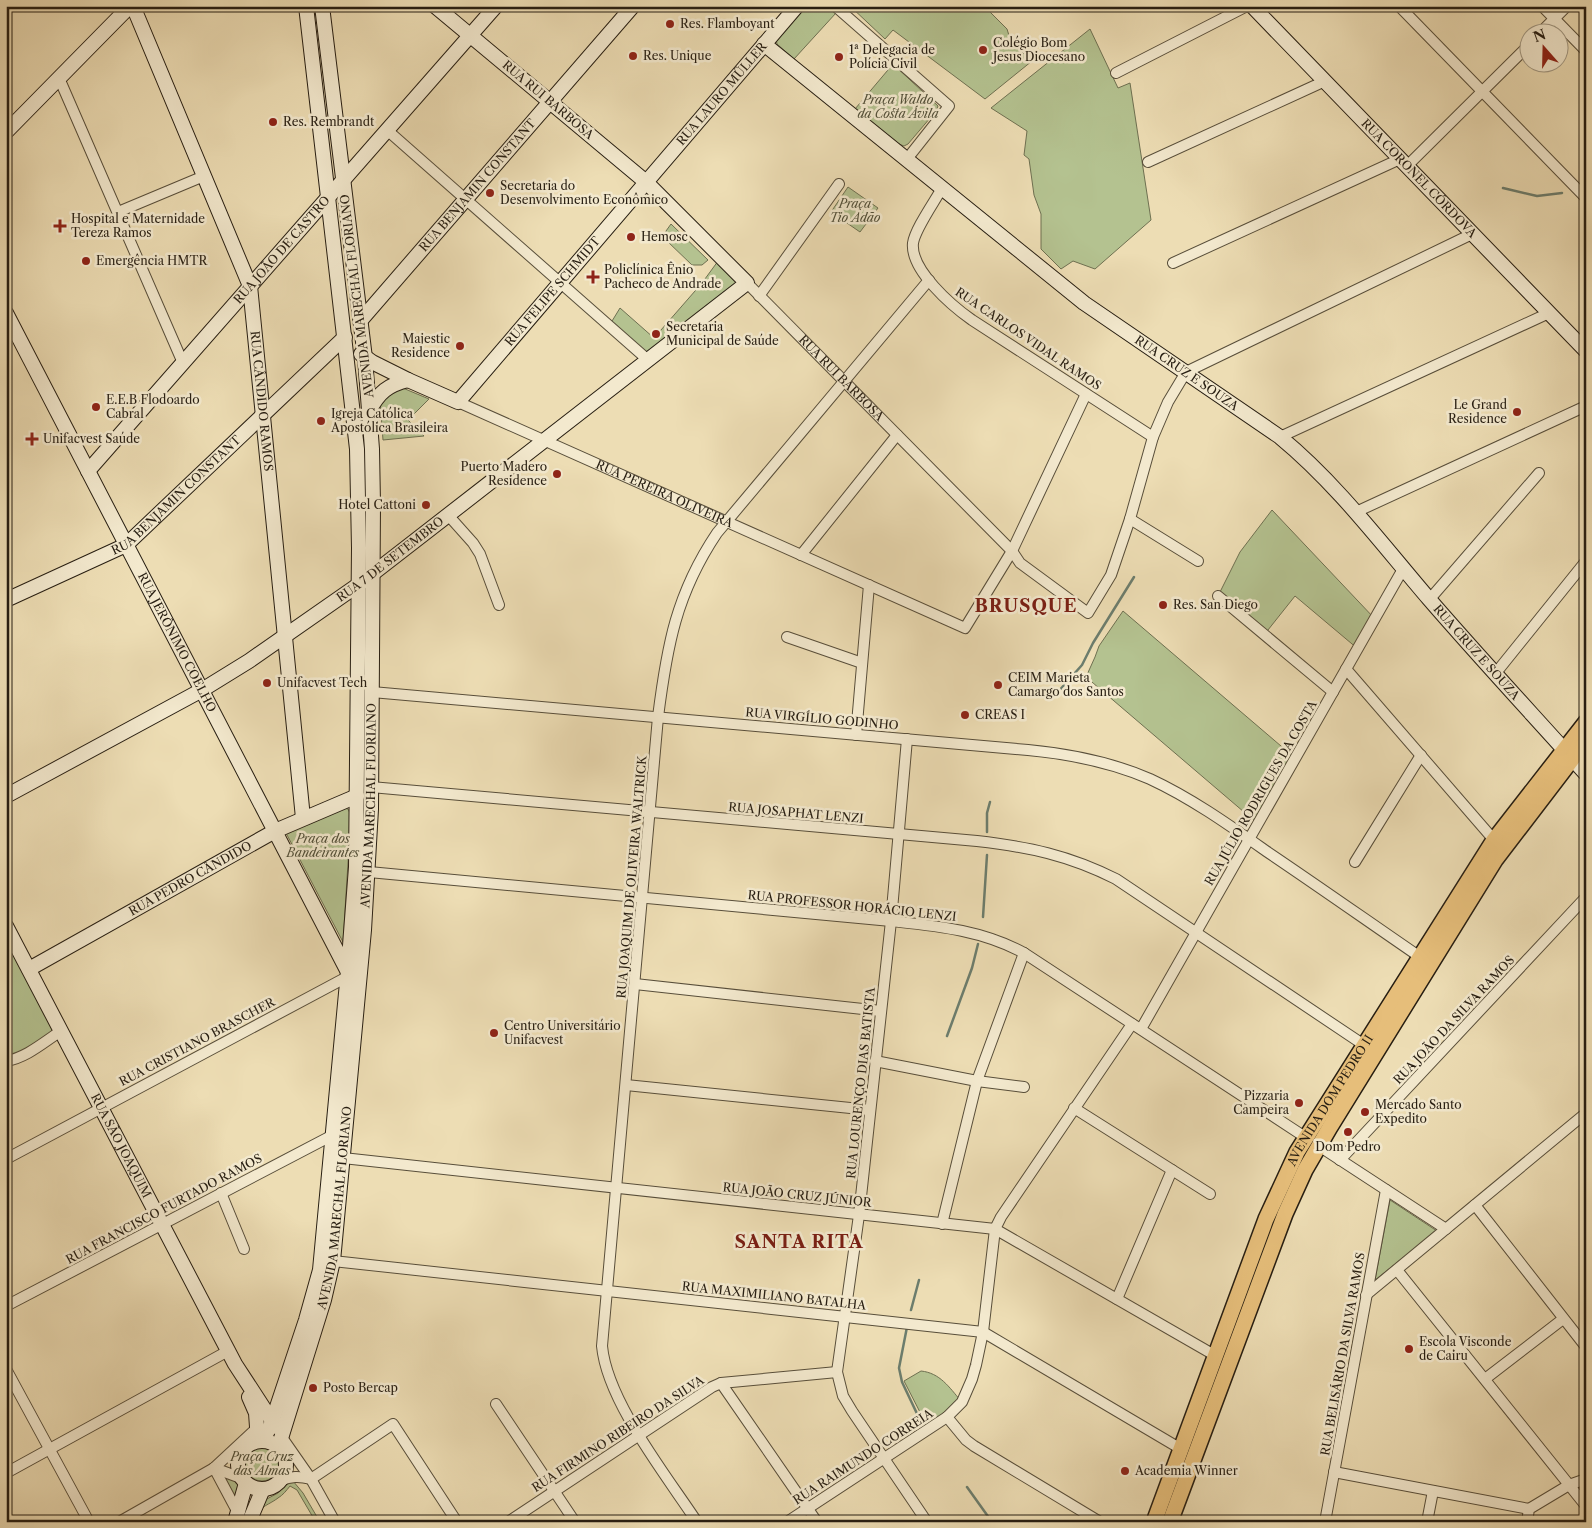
<svg xmlns="http://www.w3.org/2000/svg" width="1592" height="1528" viewBox="0 0 1592 1528" font-family="'Libre Caslon Text',serif">
<style>
.green{fill:#b4c290;stroke:#6e7051}
.lines{fill:none;stroke-linecap:round;stroke-linejoin:round}
.stream{stroke:#6c7d6d;stroke-width:2.5}
.street-casing{stroke:#584e3a;stroke-width:12}
.secondary-casing{stroke:#271e12;stroke-width:16}
.primary-casing{stroke:#271e12;stroke-width:18}
.street{stroke:#f3e9ce;stroke-width:10}
.secondary{stroke:#f3e9ce;stroke-width:14}
.primary{stroke:#e6be7a;stroke-width:15}
.poi-dot{fill:#8f2418;stroke:#f3e9ce;stroke-width:2}
.labels{text-anchor:middle;stroke-width:5;stroke-linejoin:round;paint-order:stroke}
.poi-label{font-size:12px;fill:#271e12;stroke:#f3e9ce;text-anchor:start}
.street-label{font-size:12px;fill:#271e12;stroke:#f3e9ce}
.park-label{font-size:12px;font-style:italic;fill:#514f38;stroke:#f3e9ce}
.district-label{font-size:18px;font-weight:bold;letter-spacing:1px;fill:#7a1f14;stroke:#f3e9ce}
</style>
<rect width="100%" height="100%" fill="#edddb4"/>
<filter id="stains"><feTurbulence type="fractalNoise" baseFrequency=".004" numOctaves="4"/><feColorMatrix values="0 0 0 0 .2 0 0 0 0 .09 0 0 0 0 .02 0 0 0 .5 -.17"/></filter>
<radialGradient id="worn" r=".72"><stop offset=".6" stop-color="#630" stop-opacity="0"/><stop offset="1" stop-color="#630" stop-opacity=".3"/></radialGradient>
<path class="green" d="M804,6H828L836,13L794,59L777,44L776,39Z
M850,6H984L1007,29L1011,42L1032,61L985,99L893,30L885,39Z
M1090,29L1118,88L1130,83L1151,220L1095,269L1073,261L1061,269L1041,249V214L1034,195L1029,159L1024,155L1027,131L991,108Z
M893,64L938,106L936,111L908,144L904,146L899,144L855,109Z
M848,187L878,208L860,232L831,212Z
M671,224L708,260L702,265H692L667,241L666,231Z
M721,257L747,283L648,360L609,326L620,308L654,338L702,283Z
M398,386L429,399L408,420L424,436L383,440L380,401Z
M1272,510L1375,619L1358,649L1295,596L1264,635L1218,596L1240,552Z
M1123,611L1295,758L1258,824L1086,677L1095,657L1099,646Z
M344,808L348,809L351,815L343,942L286,833Z
M6,939L54,1030L21,1053L6,1056Z
M1390,1200L1437,1231L1375,1280Z
M921,1371C940,1373 949,1387 961,1401L930,1427L923,1418L904,1381Z
M245 1464a17 17 0 1 1 34 0a17 17 0 1 1-34 0Z
M214,1468L241,1478L238,1513Z
M293,1481L303,1493L320,1522H313L314,1519L297,1490L290,1486C286,1491 283,1495 278,1498C266,1507 260,1504 258,1522H253L265,1500L278,1493L287,1483Z"/>
<g class="lines">
<path class="stream" d="M1503,188L1537,196L1562,193
M1057,693L1082,665L1093,643L1134,577
M987,832V813L990,802
M983,917L987,855
M947,1036L972,968L978,944
M911,1310L919,1280
M907,1327L899,1368L902,1382L920,1420
M967,1487L992,1522"/>
<g class="street-casing">
<g id="street">
<path d="M835,6L949,106L907,159"/>
<path d="M1399,6L1586,198"/>
<path d="M1542,6L1586,51"/>
<path d="M1541,32L1567,6"/>
<path d="M1116,73L1247,6"/>
<path d="M59,78L183,363"/>
<path d="M387,130L648,360"/>
<path d="M1148,162L1325,81"/>
<path d="M1407,166L1530,44"/>
<path d="M942,188C935,201 915,229 913,243C910,270 952,306 972,320L1153,437"/>
<path d="M118,212L204,176"/>
<path d="M1173,263L1400,159"/>
<path id="s1" d="M747,283L1012,551L1020,563L1088,613L1111,575L1130,519L1153,437L1168,402L1186,372L1472,234"/>
<path d="M759,296L839,184"/>
<path id="s2" d="M458,402L965,628L1012,551L1086,394"/>
<path d="M1280,437L1549,313"/>
<path d="M1356,512L1586,406"/>
<path d="M448,515L473,543L480,554L499,605"/>
<path d="M1130,519L1198,561"/>
<path d="M801,555L897,435"/>
<path d="M1218,596L1333,692"/>
<path d="M1429,600L1539,473"/>
<path d="M787,637L862,663"/>
<path d="M1346,669L1494,840"/>
<path d="M1495,674L1586,561"/>
<path d="M372,692L1028,750C1070,754 1111,762 1150,779C1191,798 1229,825 1266,851C1318,886 1369,922 1420,957"/>
<path d="M856,735L869,585"/>
<path d="M907,739L891,921L859,1215L837,1372L843,1396L852,1411L927,1522"/>
<path d="M371,787L977,841C1029,847 1068,855 1116,879L1364,1045"/>
<path d="M1355,862L1421,755"/>
<path d="M369,872L891,921C937,926 982,930 1024,953L1305,1137"/>
<path d="M635,984L881,1011"/>
<path d="M1141,1029L1403,569"/>
<path d="M6,1061C26,1058 44,1042 61,1031"/>
<path d="M875,1061L977,1081L1024,1087"/>
<path d="M626,1085L870,1110"/>
<path d="M1074,1108L1210,1194"/>
<path d="M1319,1146L1446,1229"/>
<path d="M343,1158L995,1229L1216,1356"/>
<path d="M6,1159L347,977"/>
<path d="M1340,1160L1586,897"/>
<path d="M221,1193L244,1249"/>
<path d="M1475,1205L1586,1347"/>
<path d="M942,1224L977,1081L1024,953"/>
<path d="M333,1261L983,1332L1181,1449"/>
<path d="M1397,1270L1586,1506"/>
<path d="M1366,1295L1586,1113"/>
<path d="M1117,1299L1172,1170"/>
<path d="M6,1306L333,1135"/>
<path d="M6,1369L89,1522"/>
<path d="M1485,1379L1563,1319"/>
<path d="M721,1383L817,1522"/>
<path d="M496,1404L575,1522"/>
<path d="M947,1417L962,1402L972,1379L976,1365L983,1332L995,1229L1001,1217L1132,1024"/>
<path d="M281,1436L311,1479L335,1522"/>
<path d="M214,1468L238,1513"/>
<path d="M214,1468L241,1478"/>
<path d="M1334,1472L1529,1509"/>
<path d="M6,1473L228,1351"/>
<path d="M311,1479L393,1424L457,1522"/>
<path d="M280,1481C291,1476 299,1476 311,1479"/>
<path d="M119,1522L214,1468L257,1428"/>
<path d="M508,1522L712,1387L721,1383L837,1372"/>
<path d="M697,1522C666,1475 607,1401 602,1346L658,717C667,646 676,594 717,533L929,280"/>
<path d="M787,1522L947,1417L966,1440L974,1446L1100,1522"/>
<path d="M1325,1522L1386,1190"/>
<path d="M1427,1522L1433,1491"/>
<path d="M1527,1522L1529,1509L1569,1485L1586,1479"/>
</g>
</g>
<g class="secondary-casing">
<g id="secondary">
<path id="s3" d="M133,6L250,286L303,818"/>
<path id="s4" d="M1252,6L1586,351"/>
<path id="s5" d="M764,44L1084,303L1280,437C1337,484 1381,543 1429,599C1480,658 1534,716 1586,774"/>
<path d="M6,132L130,6"/>
<path id="s6" d="M6,313L348,972"/>
<path id="s7" d="M361,320L633,6"/>
<path id="s8" d="M361,354L372,362L408,380L458,402L797,6"/>
<path d="M369,411C379,392 388,385 408,380"/>
<path id="s9" d="M88,471L496,6"/>
<path id="s10" d="M6,600L126,545L345,337"/>
<path id="s11" d="M6,796L202,690L249,661L358,585L747,283L646,182L435,6"/>
<path id="s12" d="M6,926L235,1364L276,1427"/>
<path id="s13" d="M29,969L275,831L357,796"/>
<path d="M249,1397L256,1413L258,1441"/>
<path d="M263,1441L272,1422L306,1320L320,1270L348,972L356,867L359,548L357,449L306,6"/>
<circle cx="262" cy="1465" r="24"/>
<path id="s14" d="M278,1448L324,1300L333,1261L364,930L371,809L373,504L372,449L365,358L322,6"/>
<path d="M235,1522L246,1483"/>
<path d="M249,1522L263,1489"/>
</g>
</g>
<g class="primary-casing">
<g id="primary">
<path id="s15" d="M1154,1522L1266,1219L1297,1152L1494,840L1586,722"/>
<path d="M1170,1522L1285,1214L1305,1170L1330,1127L1495,860L1586,741"/>
</g>
</g>
<use href="#street" class="street"/>
<use href="#secondary" class="secondary"/>
<use href="#primary" class="primary"/>
</g>
<g class="poi-dot">
<circle cx="670" cy="24" r="5"/>
<circle cx="983" cy="50" r="5"/>
<circle cx="633" cy="56" r="5"/>
<circle cx="839" cy="57" r="5"/>
<circle cx="273" cy="122" r="5"/>
<circle cx="490" cy="193" r="5"/>
<path d="M57.5 218.5h5v5h5v5h-5v5h-5v-5h-5v-5h5z"/>
<circle cx="631" cy="237" r="5"/>
<circle cx="86" cy="261" r="5"/>
<path d="M590.5 269.5h5v5h5v5h-5v5h-5v-5h-5v-5h5z"/>
<circle cx="656" cy="334" r="5"/>
<circle cx="460" cy="346" r="5"/>
<circle cx="96" cy="407" r="5"/>
<circle cx="1517" cy="412" r="5"/>
<circle cx="321" cy="421" r="5"/>
<path d="M29.5 431.5h5v5h5v5h-5v5h-5v-5h-5v-5h5z"/>
<circle cx="557" cy="474" r="5"/>
<circle cx="426" cy="505" r="5"/>
<circle cx="1163" cy="605" r="5"/>
<circle cx="267" cy="683" r="5"/>
<circle cx="998" cy="685" r="5"/>
<circle cx="965" cy="715" r="5"/>
<circle cx="494" cy="1033" r="5"/>
<circle cx="1299" cy="1103" r="5"/>
<circle cx="1365" cy="1112" r="5"/>
<circle cx="1348" cy="1132" r="5"/>
<circle cx="1409" cy="1349" r="5"/>
<circle cx="313" cy="1388" r="5"/>
<circle cx="1125" cy="1471" r="5"/>
</g>
<g class="labels">
<g class="poi-label">
<text x="680" y="28">Res. Flamboyant</text>
<text x="993" y="47">Colégio Bom<tspan x="993" dy="14">Jesus Diocesano</tspan></text>
<text x="849" y="54">1ª Delegacia de<tspan x="849" dy="14">Polícia Civil</tspan></text>
<text x="643" y="60">Res. Unique</text>
<text x="283" y="126">Res. Rembrandt</text>
<text x="500" y="190">Secretaria do<tspan x="500" dy="14">Desenvolvimento Econômico</tspan></text>
<text x="71" y="223">Hospital e Maternidade<tspan x="71" dy="14">Tereza Ramos</tspan></text>
<text x="641" y="241">Hemosc</text>
<text x="96" y="265">Emergência HMTR</text>
<text x="604" y="274">Policlínica Ênio<tspan x="604" dy="14">Pacheco de Andrade</tspan></text>
<text x="666" y="331">Secretaria<tspan x="666" dy="14">Municipal de Saúde</tspan></text>
<text x="450" y="343" text-anchor="end">Majestic<tspan x="450" dy="14">Residence</tspan></text>
<text x="106" y="404">E.E.B Flodoardo<tspan x="106" dy="14">Cabral</tspan></text>
<text x="1507" y="409" text-anchor="end">Le Grand<tspan x="1507" dy="14">Residence</tspan></text>
<text x="331" y="418">Igreja Católica<tspan x="331" dy="14">Apostólica Brasileira</tspan></text>
<text x="43" y="443">Unifacvest Saúde</text>
<text x="547" y="471" text-anchor="end">Puerto Madero<tspan x="547" dy="14">Residence</tspan></text>
<text x="416" y="509" text-anchor="end">Hotel Cattoni</text>
<text x="1173" y="609">Res. San Diego</text>
<text x="1008" y="682">CEIM Marieta<tspan x="1008" dy="14">Camargo dos Santos</tspan></text>
<text x="277" y="687">Unifacvest Tech</text>
<text x="975" y="719">CREAS I</text>
<text x="504" y="1030">Centro Universitário<tspan x="504" dy="14">Unifacvest</tspan></text>
<text x="1289" y="1100" text-anchor="end">Pizzaria<tspan x="1289" dy="14">Campeira</tspan></text>
<text x="1375" y="1109">Mercado Santo<tspan x="1375" dy="14">Expedito</tspan></text>
<text x="1348" y="1151" text-anchor="middle">Dom Pedro</text>
<text x="1419" y="1346">Escola Visconde<tspan x="1419" dy="14">de Cairu</tspan></text>
<text x="323" y="1392">Posto Bercap</text>
<text x="1135" y="1475">Academia Winner</text>
</g>
<g class="street-label">
<text dy="4" stroke="none"><textPath href="#s8" startOffset="514">RUA LAURO MÜLLER</textPath></text>
<text transform="translate(548 100) rotate(40)" y="4">RUA RUI BARBOSA</text>
<text dy="4" stroke="none"><textPath href="#s4" startOffset="240">RUA CORONEL CÓRDOVA</textPath></text>
<text dy="4" stroke="none"><textPath href="#s7" startOffset="178">RUA BENJAMIN CONSTANT</textPath></text>
<text dy="4" stroke="none"><textPath href="#s9" startOffset="294">RUA JOÃO DE CASTRO</textPath></text>
<text dy="4" stroke="none"><textPath href="#s8" startOffset="254">RUA FELIPE SCHMIDT</textPath></text>
<text transform="translate(357 296) rotate(-97)" y="4">AVENIDA MARECHAL FLORIANO</text>
<text transform="translate(1028 339) rotate(34)" y="4">RUA CARLOS VIDAL RAMOS</text>
<text dy="4" stroke="none"><textPath href="#s5" startOffset="536">RUA CRUZ E SOUZA</textPath></text>
<text dy="4" stroke="none"><textPath href="#s1" startOffset="134">RUA RUI BARBOSA</textPath></text>
<text dy="4" stroke="none"><textPath href="#s3" startOffset="419">RUA CÂNDIDO RAMOS</textPath></text>
<text dy="4" stroke="none"><textPath href="#s10" startOffset="202">RUA BENJAMIN CONSTANT</textPath></text>
<text dy="4" stroke="none"><textPath href="#s2" startOffset="226">RUA PEREIRA OLIVEIRA</textPath></text>
<text dy="4" stroke="none"><textPath href="#s11" startOffset="452">RUA 7 DE SETEMBRO</textPath></text>
<text dy="4" stroke="none"><textPath href="#s6" startOffset="371">RUA JERÔNIMO COELHO</textPath></text>
<text dy="4" stroke="none"><textPath href="#s5" startOffset="941">RUA CRUZ E SOUZA</textPath></text>
<text transform="translate(822 719) rotate(5)" y="4">RUA VIRGÍLIO GODINHO</text>
<text transform="translate(1261 793) rotate(-60)" y="4">RUA JÚLIO RODRIGUES DA COSTA</text>
<text dy="4" stroke="none"><textPath href="#s14" startOffset="652">AVENIDA MARECHAL FLORIANO</textPath></text>
<text transform="translate(796 813) rotate(5)" y="4">RUA JOSAPHAT LENZI</text>
<text transform="translate(632 877) rotate(-85)" y="4">RUA JOAQUIM DE OLIVEIRA WALTRICK</text>
<text dy="4" stroke="none"><textPath href="#s13" startOffset="185">RUA PEDRO CÂNDIDO</textPath></text>
<text transform="translate(852 906) rotate(6)" y="4">RUA PROFESSOR HORÁCIO LENZI</text>
<text transform="translate(1454 1020) rotate(-47)" y="4">RUA JOÃO DA SILVA RAMOS</text>
<text transform="translate(197 1042) rotate(-28)" y="4">RUA CRISTIANO BRASCHER</text>
<text transform="translate(861 1083) rotate(-84)" y="4">RUA LOURENÇO DIAS BATISTA</text>
<text dy="4" stroke="none"><textPath href="#s15" startOffset="458">AVENIDA DOM PEDRO II</textPath></text>
<text dy="4" stroke="none"><textPath href="#s12" startOffset="248">RUA SÃO JOAQUIM</textPath></text>
<text transform="translate(797 1195) rotate(6)" y="4">RUA JOÃO CRUZ JÚNIOR</text>
<text dy="4" stroke="none"><textPath href="#s14" startOffset="248">AVENIDA MARECHAL FLORIANO</textPath></text>
<text transform="translate(164 1209) rotate(-28)" y="4">RUA FRANCISCO FURTADO RAMOS</text>
<text transform="translate(774 1296) rotate(6)" y="4">RUA MAXIMILIANO BATALHA</text>
<text transform="translate(1343 1354) rotate(-80)" y="4">RUA BELISÁRIO DA SILVA RAMOS</text>
<text transform="translate(618 1434) rotate(-33)" y="4">RUA FIRMINO RIBEIRO DA SILVA</text>
<text transform="translate(863 1457) rotate(-33)" y="4">RUA RAIMUNDO CORREIA</text>
</g>
<g class="park-label">
<text x="898" y="104">Praça Waldo<tspan x="898" dy="14">da Costa Ávila</tspan></text>
<text x="855" y="208">Praça<tspan x="855" dy="14">Tio Adão</tspan></text>
<text x="323" y="843">Praça dos<tspan x="323" dy="14">Bandeirantes</tspan></text>
<text x="262" y="1461">Praça Cruz<tspan x="262" dy="14">das Almas</tspan></text>
</g>
<g class="district-label">
<text x="1026" y="612">BRUSQUE</text>
<text x="799" y="1248">SANTA RITA</text>
</g>
</g>
<rect width="1592" height="1528" fill="none" stroke="#edddb4" stroke-width="25"/>
<rect x="8" y="8" width="1577" height="1513" fill="none" stroke="#271e12" stroke-width="2.5"/>
<rect x="12" y="12" width="1567" height="1503" fill="none" stroke="#271e12"/>
<g transform="translate(1544 48) rotate(340)"><circle r="24" fill="#f3e9ce" stroke="#a19883"/>
<path d="M0-4L9 19L0 12L-9 19Z" fill="#8f2418"/>
<text y="-8" font-size="14" font-weight="bold" text-anchor="middle" fill="#271e12">N</text>
</g>
<rect width="100%" height="100%" filter="url(#stains)"/>
<rect width="100%" height="100%" fill="url(#worn)"/>
</svg>
